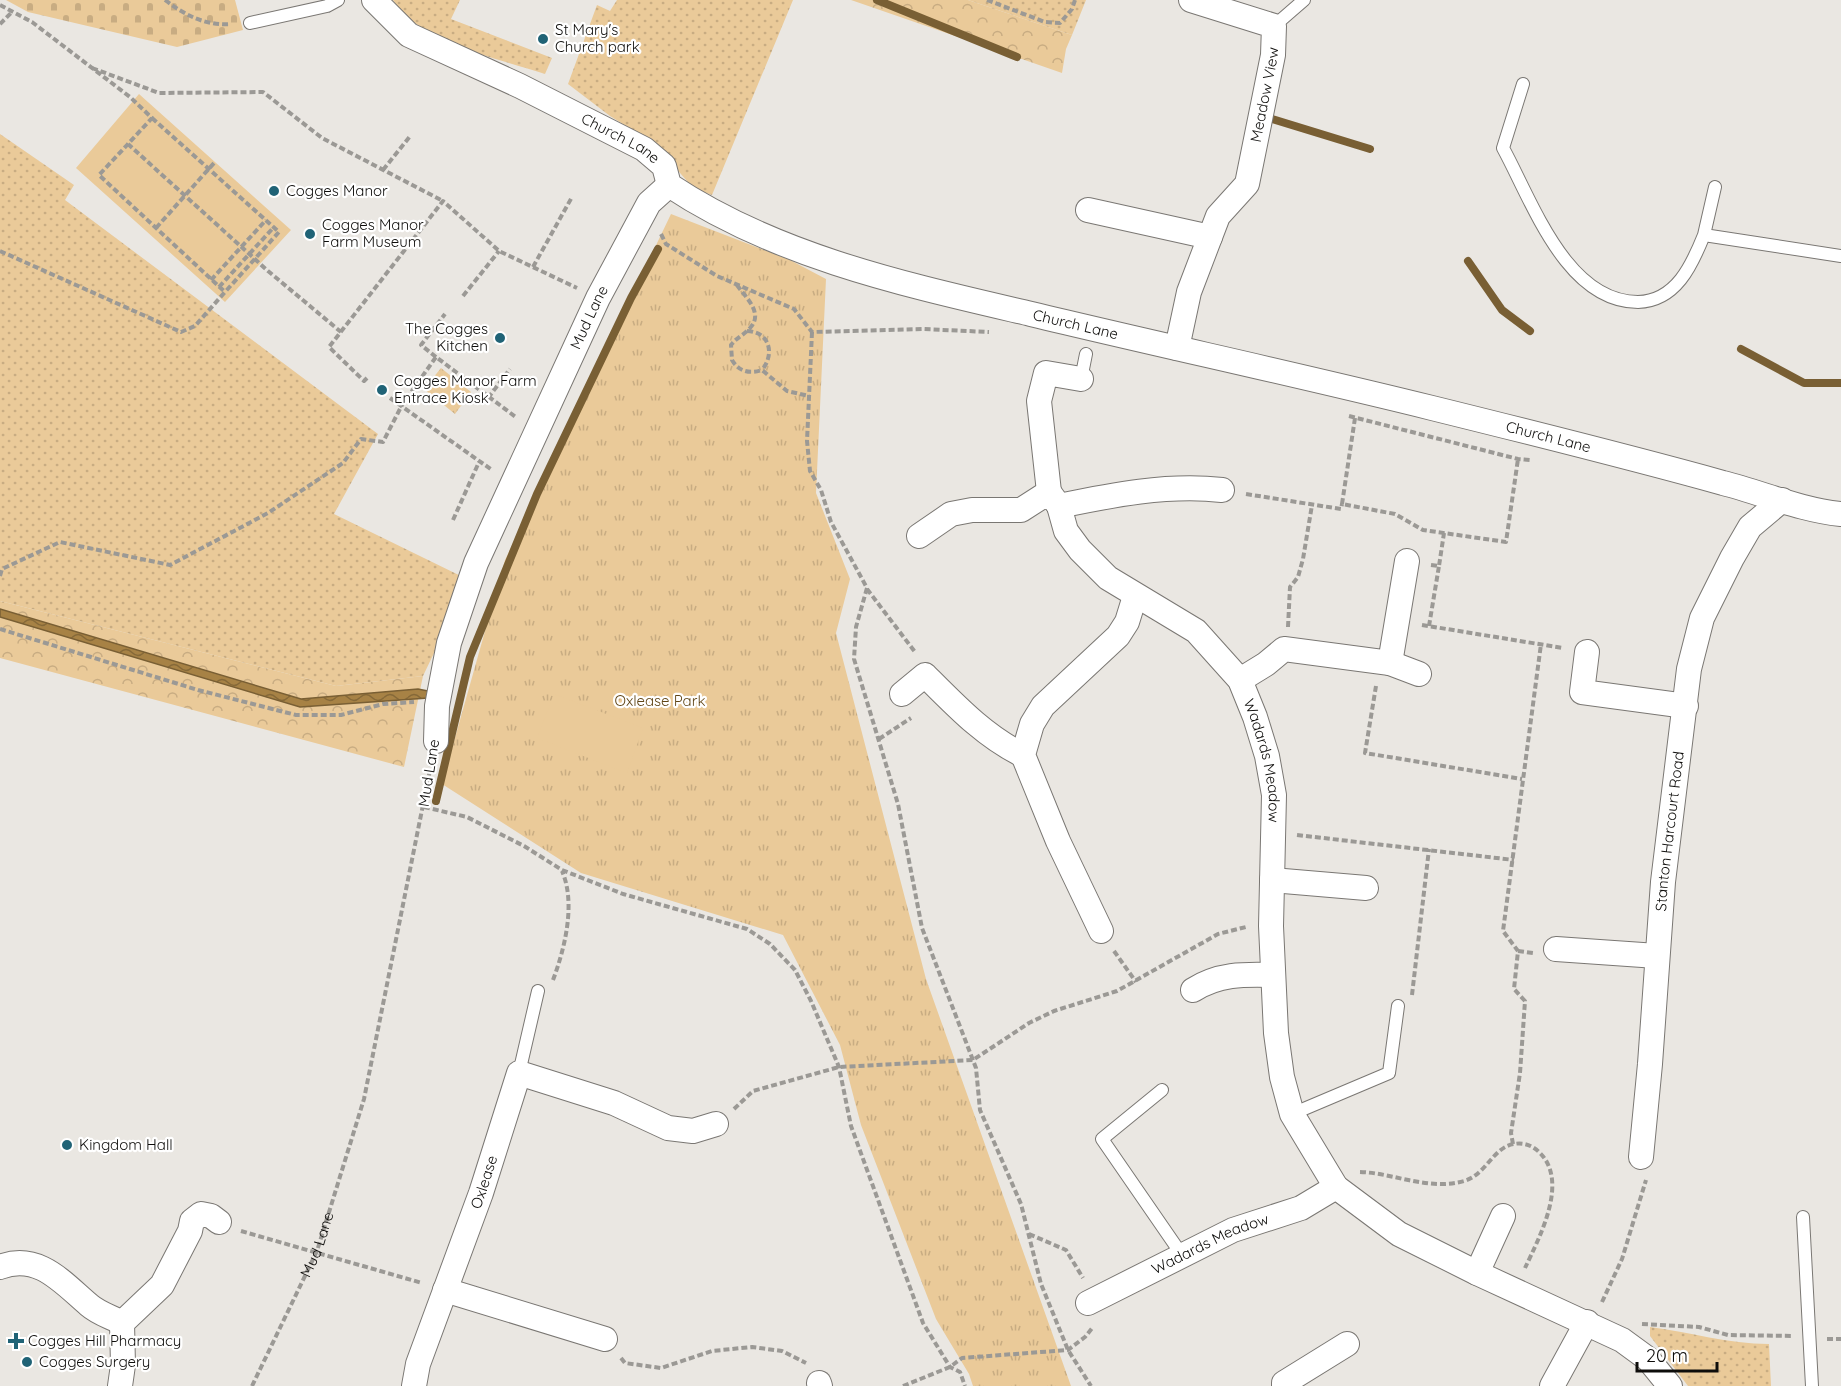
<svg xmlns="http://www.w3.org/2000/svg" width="1841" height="1386" viewBox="0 0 1841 1386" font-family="Quicksand,sans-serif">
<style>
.grass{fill:url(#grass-dots)}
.forest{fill:url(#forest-crowns)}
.cemetery{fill:url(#cemetery-stones)}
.park{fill:url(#park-tufts)}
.garden{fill:#eaca99}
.water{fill:url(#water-waves);stroke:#795f34;stroke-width:1.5}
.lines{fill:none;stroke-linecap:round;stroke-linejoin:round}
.stream{stroke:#795f34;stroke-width:8}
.lane-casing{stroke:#7a7773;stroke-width:14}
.street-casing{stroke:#7a7773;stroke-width:26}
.path{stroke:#9b9995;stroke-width:4;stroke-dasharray:6 3;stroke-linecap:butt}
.lane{stroke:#fff;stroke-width:12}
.street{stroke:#fff;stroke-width:24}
.poi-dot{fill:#206376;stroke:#fff;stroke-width:2}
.labels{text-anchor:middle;stroke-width:4.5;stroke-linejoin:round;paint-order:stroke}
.poi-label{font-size:15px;fill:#0e0d0b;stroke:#fff;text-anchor:start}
.street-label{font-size:15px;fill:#0e0d0b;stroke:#fff}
.park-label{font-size:15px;fill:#604516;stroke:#fff}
</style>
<defs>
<pattern id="grass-dots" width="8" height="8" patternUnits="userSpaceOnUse" patternTransform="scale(1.5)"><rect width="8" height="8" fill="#eaca99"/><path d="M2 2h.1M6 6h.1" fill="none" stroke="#c8ac82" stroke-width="1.8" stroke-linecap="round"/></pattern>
<pattern id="forest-crowns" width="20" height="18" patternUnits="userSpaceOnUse" patternTransform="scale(1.5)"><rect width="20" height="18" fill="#eaca99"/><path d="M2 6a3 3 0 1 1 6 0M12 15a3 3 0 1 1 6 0" fill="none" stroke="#c8ac82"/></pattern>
<pattern id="cemetery-stones" width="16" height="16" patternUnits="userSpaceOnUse" patternTransform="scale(1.5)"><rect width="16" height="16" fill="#eaca99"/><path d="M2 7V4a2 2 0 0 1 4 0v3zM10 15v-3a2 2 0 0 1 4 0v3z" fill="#c8ac82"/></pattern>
<pattern id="park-tufts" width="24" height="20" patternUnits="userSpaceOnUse" patternTransform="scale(1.5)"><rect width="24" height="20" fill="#eaca99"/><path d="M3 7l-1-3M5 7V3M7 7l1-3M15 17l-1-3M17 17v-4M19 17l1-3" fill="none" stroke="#c8ac82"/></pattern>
<pattern id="water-waves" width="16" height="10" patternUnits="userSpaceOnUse" patternTransform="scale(1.5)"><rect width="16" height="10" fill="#a78245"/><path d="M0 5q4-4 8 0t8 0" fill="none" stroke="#866938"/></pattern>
</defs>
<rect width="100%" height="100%" fill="#eae7e2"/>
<path class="grass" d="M393,0H460L451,19L552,58L545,74C498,58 421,44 393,0Z
M617,0H793L712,195L693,188L655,144L610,116L568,84L597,5L610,11Z
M968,0H1086L1072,35Z
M0,134L74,185L65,200L378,434L334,514L469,580L423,676L336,686L0,601Z
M1650,1327C1690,1332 1728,1344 1769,1344L1771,1386H1688L1650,1336Z"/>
<path class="forest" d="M851,0H968L1072,35L1066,49L1062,73Z
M0,601L336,686L423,676L404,767L0,658Z"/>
<path class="cemetery" d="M6,0H235L243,30L177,47L28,12Z"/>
<path class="park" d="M671,214L790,260L826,279L816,493L850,579L836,633L926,979L1071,1386H973L969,1374L936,1319L861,1125L840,1045L783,935L581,873L442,784L505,560Z
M441,368L471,392L455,414L424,389Z"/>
<path class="garden" d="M139,94L291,230L225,302L76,168Z
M554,694L643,728L627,773L537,738Z"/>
<path class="water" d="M0,609L301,699L418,689L433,692L428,698L300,707L0,617Z"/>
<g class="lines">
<path class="stream" d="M877,0L1017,57
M1269,118L1370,149
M1468,261L1502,310L1530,331
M1741,349L1804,383H1841
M436,801L470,657L537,494L631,298L658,249"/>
<g class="lane-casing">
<path id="lane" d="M250,23L327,6L338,0
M1274,26L1304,0
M1523,84L1503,148C1532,201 1566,302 1638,302C1676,301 1692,265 1704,235L1841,256
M1704,235L1715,187
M1081,379L1086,354
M519,1073L538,991
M1162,1090L1102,1139L1182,1255
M1292,1114L1389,1073L1398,1006
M1803,1217L1812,1386"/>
</g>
<g class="street-casing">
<g id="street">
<path id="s2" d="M374,0L409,35L520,86L644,149L664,166L669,185C777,257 907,285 1031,314C1164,346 1299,375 1432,408C1529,432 1626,456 1723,483C1763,493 1800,510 1841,514"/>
<path d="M1088,210L1210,237"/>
<path id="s3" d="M1177,348L1189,292L1218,216L1247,184L1273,55L1274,26L1191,0"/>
<path d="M1049,492L1039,401L1046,373L1081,379"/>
<path d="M1059,506C1112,495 1167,484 1222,490"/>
<path id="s4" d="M919,536L951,514L972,510H1021L1049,492L1059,506L1066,531L1080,550L1108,578L1196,631L1240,680L1255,717L1267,756L1274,795L1271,926L1276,1033L1282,1077L1292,1114L1336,1187L1399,1234L1477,1273L1622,1340L1648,1359L1670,1386"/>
<path d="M1587,652L1582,692L1686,706"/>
<path d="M1390,663L1419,674"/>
<path d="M1240,680L1266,664L1284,649L1390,663L1407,561"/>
<path d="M902,694L925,675C955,705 985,737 1023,755"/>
<path id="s5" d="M436,741L437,706L449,643L476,563L598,298L649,203L669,185"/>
<path d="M1272,880L1366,888"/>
<path d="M1101,931L1058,841L1023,755L1032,724L1043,706L1118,636L1127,622L1135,596"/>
<path d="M1556,949L1657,956"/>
<path d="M1193,990C1218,974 1243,974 1273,975"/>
<path id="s6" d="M1641,1157L1650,1064L1663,882L1689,669L1702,618L1732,558L1750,527L1782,500"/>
<path d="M0,1267C38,1252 63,1283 89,1305C98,1313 111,1317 122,1323"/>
<path d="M1477,1273L1503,1216"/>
<path d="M445,1290L605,1339"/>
<path id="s7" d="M1088,1303L1233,1230L1301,1208L1336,1187"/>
<path d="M819,1383L820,1386"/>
<path d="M120,1386L123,1365L122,1323L162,1285L190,1231L192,1221L201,1214L211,1216L219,1222"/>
<path id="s8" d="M414,1386L418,1364L481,1193L519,1073L614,1103L668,1128L693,1131L716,1124"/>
<path d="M1284,1386V1383L1347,1344"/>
<path d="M1552,1386L1587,1322"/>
</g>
</g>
<g class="path">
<path d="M165,0C185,15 205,26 231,24"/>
<path d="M987,0L1045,22L1060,23L1072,9L1075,0"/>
<path d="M0,5L32,22L130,97L152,118L128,144L268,271L341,332"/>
<path d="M0,24L12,12"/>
<path d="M92,68L159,93L263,92L322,138L443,201"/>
<path d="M152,118L279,232L225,292"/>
<path d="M383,170L411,135"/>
<path d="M156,228L214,163"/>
<path d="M661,234L666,244L717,276L794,309L812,332L923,329L989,332"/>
<path d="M0,251L181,332L195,326L225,292L99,175L128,144"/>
<path d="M533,267L572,197"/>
<path d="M211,280L266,220"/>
<path d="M737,285C746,298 764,313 750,328C744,335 737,337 731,345L732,360C739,372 750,374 762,370L787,391L809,396"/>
<path d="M219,287L274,227"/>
<path d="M463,296L499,251"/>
<path d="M747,331C770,332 775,354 762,370"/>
<path d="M812,332L807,441L810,471L821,490L831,522L867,588L856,627L854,659L898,804L922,928L976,1068L980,1110L1021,1204L1041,1284L1068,1350L1091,1386"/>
<path d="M436,357L421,345L445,314"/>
<path d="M367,378L364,381L329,347L443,201L499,251L577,288"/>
<path d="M390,398L492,470"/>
<path d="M488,398L510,369"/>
<path d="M1349,416L1518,459L1531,460"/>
<path d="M1355,418L1342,504L1395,514L1423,530L1506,542L1518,459"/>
<path d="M1246,494L1341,509L1342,504"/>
<path d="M453,520L479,462"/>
<path d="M1431,565L1439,566L1444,533"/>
<path d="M0,576L2,569L60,542L170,565L268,513L343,463L361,439L383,442L402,405L436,357L517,418"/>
<path d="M867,589L915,652"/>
<path d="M1422,625L1563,648"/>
<path d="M1429,626L1439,566"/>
<path d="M1288,627L1290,587L1298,577L1303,559L1312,505"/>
<path d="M0,629L198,690L296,715H341L383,704L414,702"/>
<path d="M1376,686L1365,753L1522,779"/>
<path d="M879,739L911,718"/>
<path d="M424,807L467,817L524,846L562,870L623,894L747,929L770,944L795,970L811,1001L839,1067L851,1126L923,1323L950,1367L960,1372L965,1386"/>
<path d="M1297,835L1514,860"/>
<path d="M1114,951L1136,982"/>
<path d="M1518,951L1533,953"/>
<path d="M553,980C565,948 576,903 562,871"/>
<path d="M1412,995L1429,849"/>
<path d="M734,1109L753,1091L839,1067L973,1060L1029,1023L1054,1011L1117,991L1218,934L1246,927"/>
<path d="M1513,1144L1511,1133L1520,1073L1525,1001L1514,989L1518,951L1503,931L1541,644"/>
<path d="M1360,1172C1394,1173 1428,1191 1464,1181C1486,1175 1493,1147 1514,1144C1524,1142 1533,1146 1539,1152C1570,1181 1539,1238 1525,1268"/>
<path d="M241,1231L422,1283"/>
<path d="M1029,1234L1066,1250L1083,1278"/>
<path d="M1602,1302L1622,1259L1646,1180"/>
<path d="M1642,1324L1699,1327L1728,1335L1793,1336"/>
<path d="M1827,1339H1841"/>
<path d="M621,1358L625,1363L661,1368L712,1351L752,1347L782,1351L806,1363"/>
<path id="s1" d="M252,1386L317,1251L364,1099L431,765"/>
<path d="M903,1386L950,1367L962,1358L1068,1350L1085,1337L1093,1327"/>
</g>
<use href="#lane" class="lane"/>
<use href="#street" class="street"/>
</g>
<g class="poi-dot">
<circle cx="543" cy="39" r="6"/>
<circle cx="274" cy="191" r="6"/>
<circle cx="310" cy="234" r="6"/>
<circle cx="500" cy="338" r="6"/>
<circle cx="382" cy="390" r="6"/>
<circle cx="67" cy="1145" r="6"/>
<path d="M13 1332h6v6h6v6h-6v6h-6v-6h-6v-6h6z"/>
<circle cx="27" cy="1362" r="6"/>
</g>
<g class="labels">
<g class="poi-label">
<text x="555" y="35">St Mary's<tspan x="555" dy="17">Church park</tspan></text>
<text x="286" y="196">Cogges Manor</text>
<text x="322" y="230">Cogges Manor<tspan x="322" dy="17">Farm Museum</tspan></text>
<text x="488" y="334" text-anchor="end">The Cogges<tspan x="488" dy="17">Kitchen</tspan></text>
<text x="394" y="386">Cogges Manor Farm<tspan x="394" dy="17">Entrace Kiosk</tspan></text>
<text x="79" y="1150">Kingdom Hall</text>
<text x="28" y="1346">Cogges Hill Pharmacy</text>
<text x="39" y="1367">Cogges Surgery</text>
</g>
<g class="street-label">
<text dy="5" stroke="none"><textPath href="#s3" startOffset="273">Meadow View</textPath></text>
<text dy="5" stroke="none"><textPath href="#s2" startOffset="285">Church Lane</textPath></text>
<text dy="5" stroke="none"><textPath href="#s5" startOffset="454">Mud Lane</textPath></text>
<text dy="5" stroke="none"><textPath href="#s2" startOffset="789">Church Lane</textPath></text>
<text dy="5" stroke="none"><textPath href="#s2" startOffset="1275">Church Lane</textPath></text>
<text dy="5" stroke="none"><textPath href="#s4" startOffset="502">Wadards Meadow</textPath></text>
<text transform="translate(429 773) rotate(-81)" y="5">Mud Lane</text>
<text dy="5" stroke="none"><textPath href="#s6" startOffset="327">Stanton Harcourt Road</textPath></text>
<text dy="5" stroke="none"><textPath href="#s8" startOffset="216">Oxlease</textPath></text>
<text dy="5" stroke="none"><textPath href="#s1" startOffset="156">Mud Lane</textPath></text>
<text dy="5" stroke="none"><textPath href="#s7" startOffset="136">Wadards Meadow</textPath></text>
</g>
<g class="park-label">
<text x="660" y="706">Oxlease Park</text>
</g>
</g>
<path d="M1637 1362v9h80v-9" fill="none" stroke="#0e0d0b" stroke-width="3"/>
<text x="1646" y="1362" font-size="18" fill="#0e0d0b" stroke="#ffffff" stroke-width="4.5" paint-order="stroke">20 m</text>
</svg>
